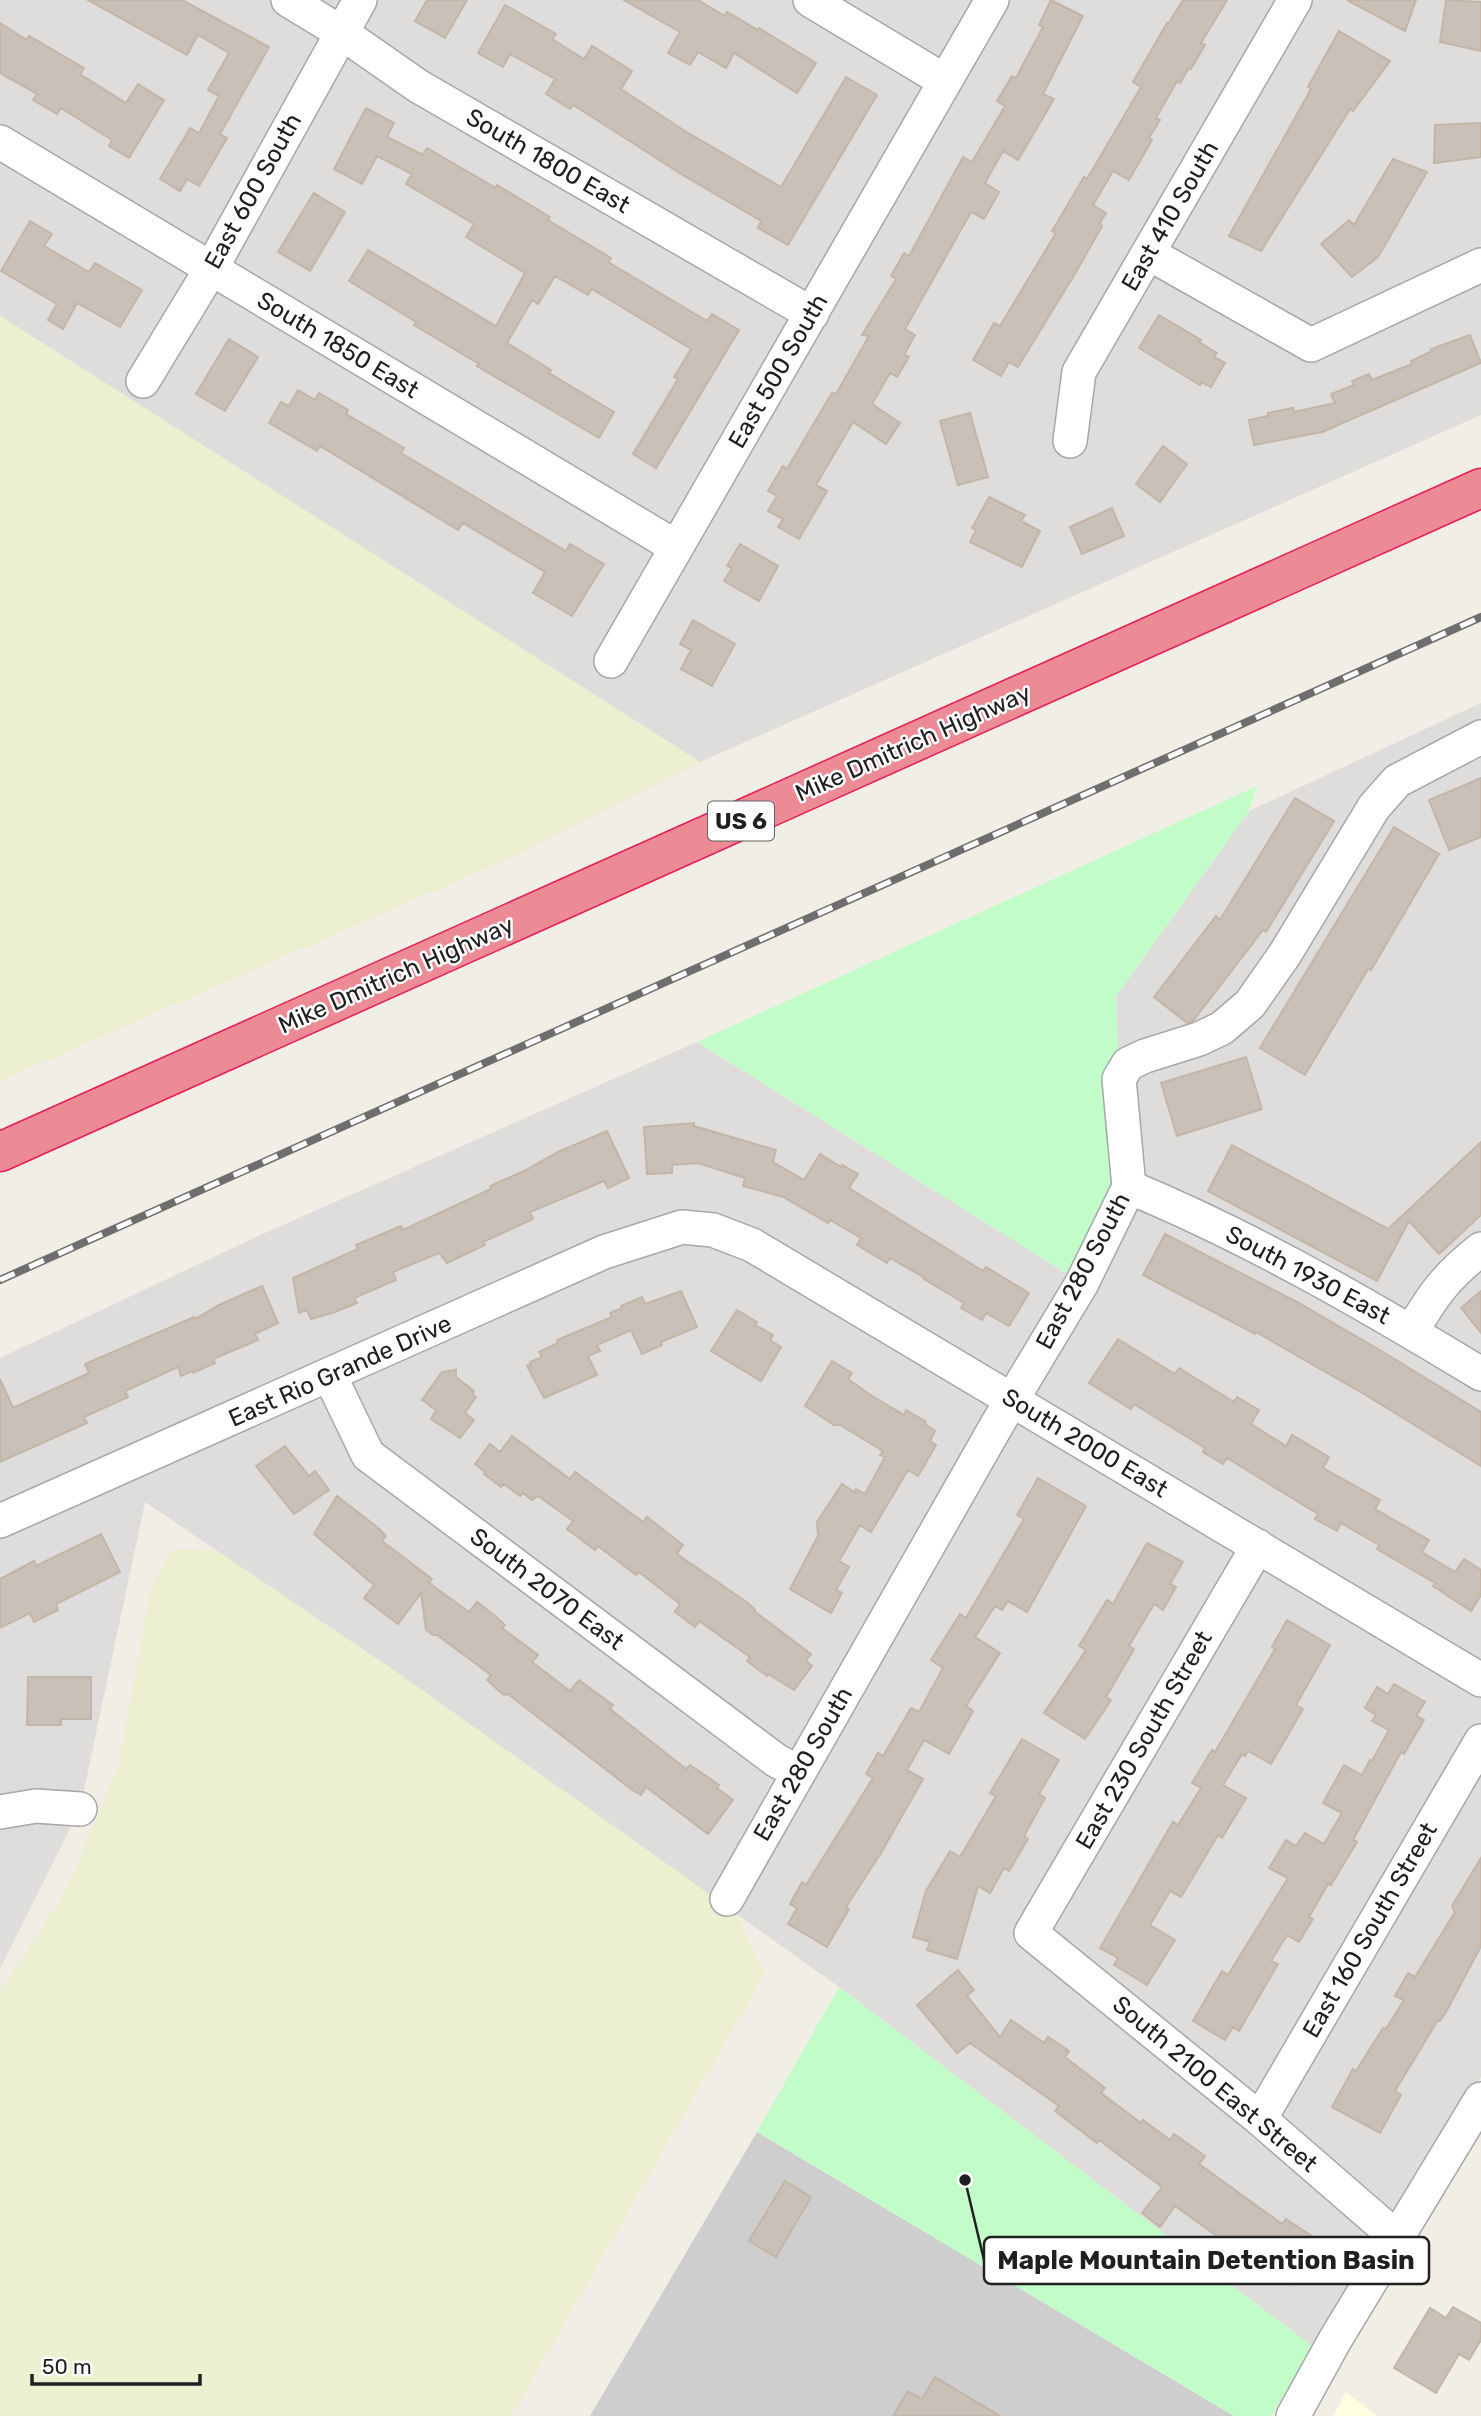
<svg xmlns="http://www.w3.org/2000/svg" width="1481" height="2416" viewBox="0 0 1481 2416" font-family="Rubik,sans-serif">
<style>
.residential{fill:#dedddc}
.education{fill:#fdffe0}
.religious{fill:#cecece}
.farmland{fill:#ecf0d0}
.park{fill:#c1fcc9}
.building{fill:#c9c0b8;stroke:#c3b5a7;stroke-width:2}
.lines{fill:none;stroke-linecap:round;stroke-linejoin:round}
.minor-casing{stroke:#a7a7a7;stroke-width:36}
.highway-casing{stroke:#e41d55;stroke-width:41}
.minor{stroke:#fff;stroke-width:33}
.highway{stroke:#ec8a96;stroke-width:38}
.rail-casing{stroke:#6e6e6e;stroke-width:8}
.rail{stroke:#fff;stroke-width:5;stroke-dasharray:16;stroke-linecap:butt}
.labels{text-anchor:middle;stroke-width:5;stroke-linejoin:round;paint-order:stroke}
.shield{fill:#fff;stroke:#636363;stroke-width:2}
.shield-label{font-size:23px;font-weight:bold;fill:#202020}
.street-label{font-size:24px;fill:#202020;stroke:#fff}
.leader{fill:none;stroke:#202020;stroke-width:2.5}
.callout-dot{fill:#202020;stroke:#fff;stroke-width:2.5}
.callout{fill:#fff;stroke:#202020;stroke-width:2.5}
.callout-label{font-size:26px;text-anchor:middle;font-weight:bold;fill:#202020}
</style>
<rect width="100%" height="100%" fill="#f1eee5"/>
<path class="residential" d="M0,0H1481V415L700,762L0,316Z
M1481,703V2077L1312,2346L839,1987L405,1678L145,1502L80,1809L0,1969V1358L258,1236L697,1042L1082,1283L1119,1079L1116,996L1249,811Z"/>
<path class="education" d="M1346,2392L1377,2416H1333Z"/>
<path class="religious" d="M757,2132L1234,2416H590Z"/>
<path class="farmland" d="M0,316L700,762L516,855L0,1081Z
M174,1549L217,1551L405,1678L737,1914L764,1974L511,2416H0V1991L65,1893L118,1768L152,1584Z"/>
<path class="park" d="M1257,786L1249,811L1116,996L1119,1079L1129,1187L1082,1283L697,1042Z
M839,1987L1312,2346L1271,2416H1234L757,2132Z"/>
<path class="building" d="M88,0H182L269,47L220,134L227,138L199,186L187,179L180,191L160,179L190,128L199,133L219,96L208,90L229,53L198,35L187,55Z
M427,0H467L445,38L415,21Z
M624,0H698L725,16L727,12L758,30L759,28L816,63L797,93L734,53L726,68L698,52L690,65L668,53L680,32Z
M1051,0L1083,16L1043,94L1054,99L1018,160L1003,151L985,183L999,192L984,219L971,212L905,329L915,335L904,355L909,357L897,377L890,373L872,404L900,423L886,444L853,422L816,485L827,491L799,539L778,527L783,519L768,511L777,496L768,491L783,466L787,469L832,393L836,394L869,336L862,335L896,279L891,276L904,253L909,256L963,157L972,162L1005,106L997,101L1012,76L1016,78L1043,27L1039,25Z
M1183,0H1227L1201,43L1205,45L1191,69L1189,68L1180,83L1177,81L1156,118L1160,120L1149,138L1152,140L1129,180L1113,171L1093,205L1106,213L1100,223L1102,226L1076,272L1018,367L1009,362L1001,376L973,360L994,323L1000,326L1056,233L1052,231L1084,177L1087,179L1141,87L1133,82L1167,23L1168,24Z
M1347,0H1416L1405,31Z
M1446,0L1481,2V51L1440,42Z
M505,5L556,34L552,39L584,59L592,46L632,71L621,89L685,131L781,187L846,77L877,95L788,245L758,228L761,221L681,174L600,122L573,105L570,109L546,94L555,79L510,54L503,67L478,53Z
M0,23L27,40L29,36L84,68L80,74L126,103L138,84L164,100L129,158L109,146L112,140L61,108L57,114L33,100L37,94L0,73Z
M1339,31L1390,61L1353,111L1350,109L1261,251L1229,236L1311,89L1308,87Z
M366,108L394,123L387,137L423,155L427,148L496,188L497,185L550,217L548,220L611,258L608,262L707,321L712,314L739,330L656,468L633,454L678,379L674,377L691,349L592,289L588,295L555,276L538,304L532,300L507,343L551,370L549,373L614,412L599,438L477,366L479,364L414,325L416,322L349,281L368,250L496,326L525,273L466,237L474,224L406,184L412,174L377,156L362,184L334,169Z
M1481,123V157L1434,163L1435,125Z
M1393,159L1427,172L1378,257L1352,277L1321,244L1349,220L1354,225Z
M314,193L345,212L310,271L278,252Z
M30,221L52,234L44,246L89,272L95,263L142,290L120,327L77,303L63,329L48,320L57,304L1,271Z
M1159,315L1201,340L1199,342L1217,353L1214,357L1225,363L1211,387L1201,382L1200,385L1139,348Z
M1470,335L1481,363L1322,432L1254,445L1249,420L1268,416V413L1293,408L1294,412L1335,403L1331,394L1354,385L1352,381L1369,374L1372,380L1412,364L1411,361L1432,351L1431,349Z
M229,339L258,357L225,411L196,394Z
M298,390L315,400L319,393L348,410L346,414L404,448L401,453L566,551L570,544L604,564L572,616L533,593L545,572L463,523L458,530L320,446L317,451L269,423L281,402L289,406Z
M970,413L988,477L958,485L940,421Z
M1163,446L1187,464L1160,502L1136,484Z
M989,497L1025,515L1021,521L1040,531L1022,567L970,542L976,530L972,528Z
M1112,508L1124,536L1082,554L1070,527Z
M740,544L778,566L759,601L724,581L732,568L727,566Z
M693,620L735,644L712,686L681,669L691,650L680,644Z
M1481,778V837L1449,850L1429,800Z
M1295,798L1334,821L1266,932L1263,930L1193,1021L1187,1023L1154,997L1216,916L1220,920Z
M1394,827L1439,854L1371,970L1368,969L1305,1075L1260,1048Z
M1246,1057L1262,1109L1177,1136L1161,1083Z
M694,1123V1126L776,1150L773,1162L804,1180L820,1154L841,1167L842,1165L858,1174L849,1188L983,1271L986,1267L1029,1293L1009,1326L986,1313L982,1320L961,1308L964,1303L924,1279L925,1278L890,1258L887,1263L857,1245L861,1238L830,1220L828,1223L783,1197L743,1186L745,1178L698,1163L672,1165V1173L647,1174L644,1127Z
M607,1131L629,1178L608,1188L604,1181L530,1212L533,1219L483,1242L485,1245L447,1263L439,1253L393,1272L396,1280L354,1298L357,1303L335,1312L311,1319L307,1310L299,1313L293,1278L358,1249L356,1245L401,1226L403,1230L491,1189L490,1186L524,1171L558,1152Z
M1481,1142V1215L1439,1254L1409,1221L1377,1281L1208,1191L1232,1145L1388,1229Z
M1165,1234L1297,1302L1378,1349L1481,1412V1466L1369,1397L1256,1332L1255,1334L1143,1275Z
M262,1286L278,1323L255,1334L258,1340L213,1359L215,1363L193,1373L192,1371L181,1376L178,1367L125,1391L128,1397L84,1417L87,1423L0,1462V1379L13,1408L89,1373L85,1364L194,1317L195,1319L219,1305Z
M681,1291L697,1327L661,1342L662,1345L642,1354L631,1330L597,1345L600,1351L588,1356L597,1375L544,1398L527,1366L531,1364L530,1362L542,1357L539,1352L558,1343L557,1340L612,1317L610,1313L622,1308L621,1306L642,1297L645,1304Z
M1481,1291V1333L1461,1308Z
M737,1310L757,1322L755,1325L773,1335L770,1340L781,1347L761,1381L711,1351Z
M1118,1339L1175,1374L1179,1368L1234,1402L1237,1397L1259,1410L1251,1424L1286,1446L1292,1435L1329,1457L1323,1468L1380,1500L1375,1509L1429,1540L1422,1552L1455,1572L1464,1559L1481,1570V1595L1471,1611L1433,1586L1435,1583L1377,1549L1379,1545L1341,1523L1337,1531L1315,1519L1318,1514L1227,1458L1223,1464L1203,1452L1205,1448L1134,1404L1131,1409L1089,1383Z
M832,1361L852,1373L848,1379L872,1396L904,1415L906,1410L926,1422L925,1424L935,1431L930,1441L936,1445L918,1476L908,1470L871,1532L860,1525L839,1561L849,1567L836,1590L842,1593L831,1613L790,1589L818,1536L817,1522L842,1484L854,1492L856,1489L865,1494L885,1457L880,1455L883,1451L840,1425H834L805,1406Z
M456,1370V1377L474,1391L472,1394L476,1397L465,1413L474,1420L460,1438L431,1419L436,1410L422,1400L442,1372Z
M512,1436L570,1479L575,1472L643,1522L647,1517L683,1545L677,1554L748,1603L755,1610L754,1611L811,1654L806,1661L812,1666L794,1690L768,1674L767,1676L747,1661L750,1657L699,1621L695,1627L675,1612L680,1604L639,1572L636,1575L598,1546L595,1550L567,1529L573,1521L538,1496L532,1500L523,1493L520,1496L504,1484L501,1487L484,1474L485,1472L475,1464L490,1444L500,1452Z
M285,1446L309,1476L315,1471L329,1490L294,1514L256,1466Z
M1038,1478L1086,1506L1027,1612L1008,1601L1002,1610L995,1606L975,1637L1000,1653L966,1706L973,1711L949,1754L924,1740L907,1770L923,1779L881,1853L846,1907L849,1909L827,1947L788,1924L797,1908L790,1904L802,1882L806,1885L873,1778L866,1774L878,1753L883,1756L911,1708L919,1712L943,1668L931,1660L960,1614L966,1618L1024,1519L1017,1515Z
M337,1496L377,1527L386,1536L382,1541L432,1579L429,1583L469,1612L477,1602L495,1616L505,1625L502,1628L538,1655L532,1662L570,1691L579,1680L613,1705L610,1709L686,1769L690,1765L719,1785L717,1788L733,1800L708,1834L646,1787L641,1795L631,1789L508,1694L504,1695L498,1690L487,1680L491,1675L437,1635H433L426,1630L421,1593L398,1624L364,1598L374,1585L314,1534Z
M101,1534L120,1572L56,1604L58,1610L34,1622L30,1613L0,1628V1579L34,1561L36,1566Z
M1147,1543L1183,1562L1170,1584L1176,1587L1163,1610L1154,1604L1129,1646L1134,1649L1106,1697L1111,1700L1085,1739L1044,1713L1086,1650L1079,1646L1107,1600L1113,1604Z
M1287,1620L1330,1645L1296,1705L1303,1709L1271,1764L1248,1751L1245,1756L1242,1754L1223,1785L1246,1798L1222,1838L1218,1835L1181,1897L1170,1891L1150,1925L1175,1940L1147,1985L1114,1965L1118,1958L1100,1948L1173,1822L1178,1825L1201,1788L1192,1783L1212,1750L1215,1752L1256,1682L1275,1649L1272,1647Z
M28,1677H91V1719H61V1725H27Z
M1394,1684L1425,1702L1416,1716L1424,1720L1404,1754L1401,1752L1353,1840L1357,1842L1331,1885L1328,1884L1309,1917L1313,1919L1299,1942L1287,1935L1271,1961L1278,1964L1239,2031L1233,2027L1225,2040L1193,2021L1222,1971L1228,1975L1288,1878L1269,1868L1286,1840L1296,1846L1305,1833L1324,1844L1342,1813L1323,1803L1344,1765L1362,1775L1370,1760L1372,1761L1389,1730L1372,1721L1376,1715L1365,1708L1377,1687L1388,1694Z
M1022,1739L1059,1760L1039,1794L1045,1798L1024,1836L1028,1839L1009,1871L1004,1868L990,1893L978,1886L957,1959L927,1950L930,1942L913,1937L926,1891L950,1851L960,1857L996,1796L990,1793Z
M1481,1858V1946L1446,2012L1440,2021L1438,2020L1395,2091L1401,2095L1380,2133L1332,2107L1353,2069L1356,2071L1383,2028L1386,2029L1404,2000L1395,1996L1408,1973L1415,1977L1455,1912L1452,1906Z
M958,1970L974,1990L967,1996L1000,2037L1011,2020L1044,2043L1048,2037L1069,2051L1065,2057L1105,2088L1101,2093L1141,2123L1143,2120L1170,2140L1174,2134L1205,2156L1199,2164L1282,2224L1286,2219L1321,2242L1293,2284L1244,2252L1242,2254L1175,2206L1160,2227L1142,2213L1162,2187L1099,2140L1097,2143L1055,2111L1059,2106L970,2043L957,2053L917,2005Z
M785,2181L811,2197L776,2257L749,2241Z
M1453,2307L1481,2323V2340L1469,2360L1459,2354L1436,2393L1394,2368L1430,2308L1446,2318Z
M935,2377L1000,2416H893L908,2391L922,2399Z"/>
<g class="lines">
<g class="minor-casing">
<path id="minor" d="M288,0L342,33L418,86L812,314
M810,0L945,81
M0,142L676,547
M1148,253L1311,345L1481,265
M143,381L211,269L360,0
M1070,441L1079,372L1295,0
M611,661L992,0
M1129,1187C1252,1238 1367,1305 1481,1374
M1412,1331C1434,1293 1447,1276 1481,1249
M330,1376L368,1455L777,1761L799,1772
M0,1521L604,1252L682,1227L713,1230L752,1245L1481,1680
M1258,1546L1031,1933L1260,2119L1396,2237
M0,1812L36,1806L80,1809
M727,1899L998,1423L1082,1283L1129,1187L1119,1079L1128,1064L1145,1056L1199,1039L1222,1028L1250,1004L1285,954L1374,807L1397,781L1481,737
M1260,2119L1481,1741
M1293,2416L1335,2340L1481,2099"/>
</g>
<g class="highway-casing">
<path id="highway" d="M0,1152L1481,488"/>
</g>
<use href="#minor" class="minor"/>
<use href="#highway" class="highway"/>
<g class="rail-casing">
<path id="rail" d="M0,1280L1481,617"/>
</g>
<use href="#rail" class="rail"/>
</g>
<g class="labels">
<rect class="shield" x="708" y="801.5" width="66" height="39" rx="5"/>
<g class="shield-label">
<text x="741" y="829">US 6</text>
</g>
<g class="street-label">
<text transform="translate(548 161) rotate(30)" y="8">South 1800 East</text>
<text transform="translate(253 191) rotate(-61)" y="8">East 600 South</text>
<text transform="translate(1170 216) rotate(-60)" y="8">East 410 South</text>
<text transform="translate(338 345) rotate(31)" y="8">South 1850 East</text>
<text transform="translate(778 371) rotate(-60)" y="8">East 500 South</text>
<text transform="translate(913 743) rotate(-24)" y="8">Mike Dmitrich Highway</text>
<text transform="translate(396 975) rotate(-24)" y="8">Mike Dmitrich Highway</text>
<text transform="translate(1083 1271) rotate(-62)" y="8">East 280 South</text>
<text transform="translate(1308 1275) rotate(28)" y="8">South 1930 East</text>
<text transform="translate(340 1371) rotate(-24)" y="8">East Rio Grande Drive</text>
<text transform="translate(1085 1443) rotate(31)" y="8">South 2000 East</text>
<text transform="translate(547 1589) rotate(37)" y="8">South 2070 East</text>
<text transform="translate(1144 1740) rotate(-60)" y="8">East 230 South Street</text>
<text transform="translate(803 1764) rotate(-60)" y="8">East 280 South</text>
<text transform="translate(1370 1930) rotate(-60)" y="8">East 160 South Street</text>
<text transform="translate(1215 2084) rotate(40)" y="8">South 2100 East Street</text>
</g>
</g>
<path class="leader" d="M965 2180L984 2260"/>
<circle class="callout-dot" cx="965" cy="2180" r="7"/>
<rect class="callout" x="984" y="2237" width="445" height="47" rx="7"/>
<g class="callout-label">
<text x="1206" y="2269">Maple Mountain Detention Basin</text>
</g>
<path d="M32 2374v10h168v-10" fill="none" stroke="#202020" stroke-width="3.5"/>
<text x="42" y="2374" font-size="21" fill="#202020" stroke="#ffffff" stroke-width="5" paint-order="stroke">50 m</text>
</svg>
